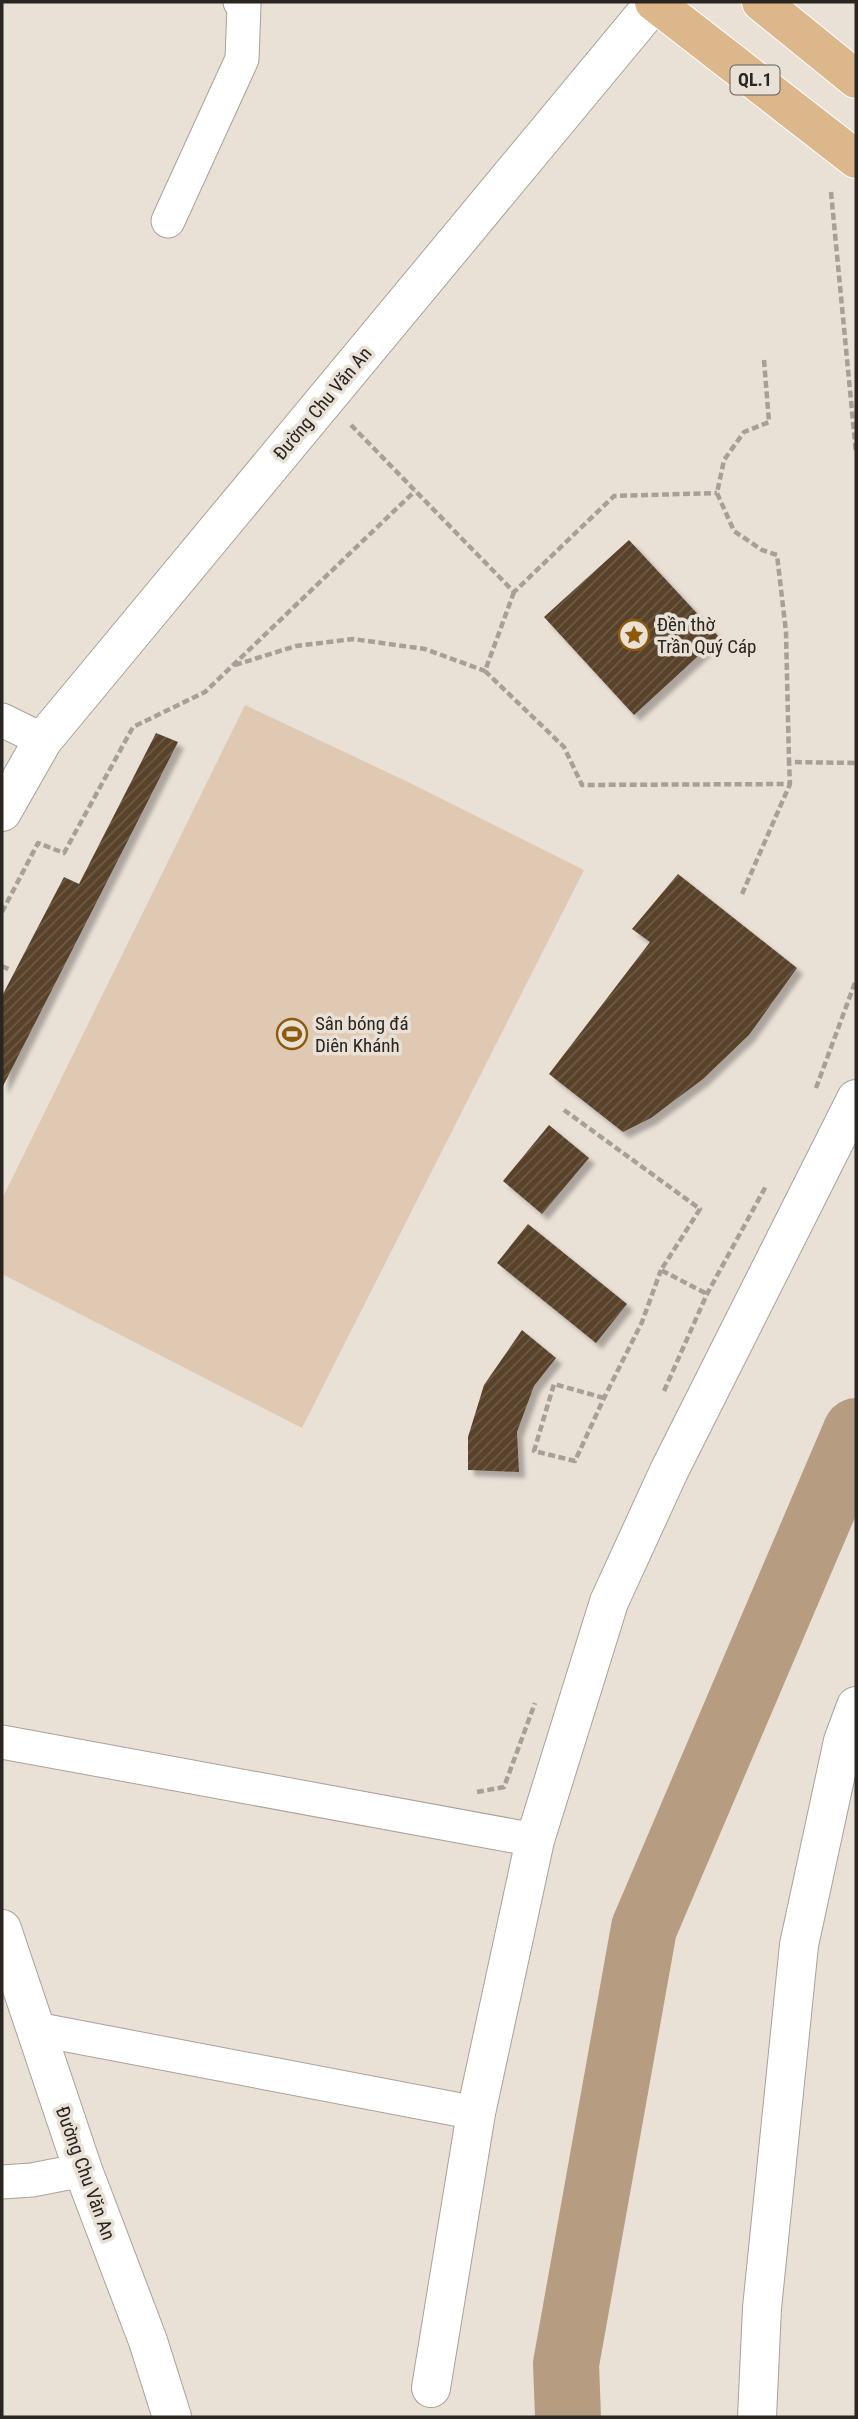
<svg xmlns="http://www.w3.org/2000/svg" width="858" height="2419" viewBox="0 0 858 2419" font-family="'Roboto Condensed',sans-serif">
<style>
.park{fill:#dfc9b2}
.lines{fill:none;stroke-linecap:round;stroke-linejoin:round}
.river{stroke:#b69d82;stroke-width:66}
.building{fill:url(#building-hatch);filter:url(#shadow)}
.street-casing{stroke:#aaa198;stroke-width:35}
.secondary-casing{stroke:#aaa198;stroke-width:40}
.primary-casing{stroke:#fff;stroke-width:40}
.path{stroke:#a7a098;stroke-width:4.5;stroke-dasharray:7 3.5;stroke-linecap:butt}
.street{stroke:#fff;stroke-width:33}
.secondary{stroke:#fff;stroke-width:38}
.primary{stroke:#dcb78c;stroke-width:38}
.labels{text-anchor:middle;stroke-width:7;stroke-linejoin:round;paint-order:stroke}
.shield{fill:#e9e0d6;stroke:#635e58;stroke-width:2}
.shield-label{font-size:18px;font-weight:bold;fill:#292622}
.street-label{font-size:19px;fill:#292622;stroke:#e9e0d6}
.poi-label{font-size:19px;fill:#292622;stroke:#e9e0d6;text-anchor:start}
</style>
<defs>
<pattern id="building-hatch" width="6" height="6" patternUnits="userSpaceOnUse" patternTransform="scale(1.75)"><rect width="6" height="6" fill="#58422a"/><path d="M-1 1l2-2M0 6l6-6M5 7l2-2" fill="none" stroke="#6d5b47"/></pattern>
<filter id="shadow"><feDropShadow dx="6" dy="6" stdDeviation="2" flood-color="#0004"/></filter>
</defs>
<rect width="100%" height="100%" fill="#e9e0d6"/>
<path class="park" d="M245,705L410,783L584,870L302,1428L2,1274V1199Z"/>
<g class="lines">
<path class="river" d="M568,2417L566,2364L644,1928L856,1431"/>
</g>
<path class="building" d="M629,540L719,637L634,715L544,617Z
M156,733L178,742L2,1088V996L64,877L79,884Z
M678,874L797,968L749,1035L703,1079L651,1118L623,1132L549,1074L650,942L632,929Z
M549,1125L589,1158L542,1214L503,1181Z
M528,1224L627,1304L596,1343L497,1263Z
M522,1330L556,1358L534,1386L517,1432L519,1472L468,1470V1437L484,1385Z"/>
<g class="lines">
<g class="street-casing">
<path id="street" d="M168,221L242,59L244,6L240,2
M2,720L43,740
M2,1742L535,1840
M36,2029L476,2113
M2,2182L32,2180L83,2170"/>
</g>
<g class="secondary-casing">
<path id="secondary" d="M2,812L43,740L655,2
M2,1929L83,2170L148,2341L172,2417
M431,2388L476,2113L535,1840L609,1602L669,1471L856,1099
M757,2417L762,2308L799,1945L843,1741L856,1706"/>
</g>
<g class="primary-casing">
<path id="primary" d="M654,2L856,159
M761,2L856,79"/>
</g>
<path class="path" d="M831,192L856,453
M764,360L769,422L744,432L724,460L717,493L734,531L762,550L777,555L786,632L789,762L856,763
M351,425L514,592L614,496L717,493
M514,592L485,671L564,747L582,785L790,784L789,762
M235,665L296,646L353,639L425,649L485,671
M742,894L790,784
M2,912L38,843L64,853L133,727L205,692L415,491
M2,966L10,970
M816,1088L856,980
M564,1110L700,1209L661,1270L707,1294
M664,1391L707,1294L766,1186
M604,1398L554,1384L534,1451L575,1461L604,1398L642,1322L661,1270
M477,1792L504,1787L535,1703"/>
<use href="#street" class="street"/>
<use href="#secondary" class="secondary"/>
<use href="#primary" class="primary"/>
</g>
<defs>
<g id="sight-ring" transform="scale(1.575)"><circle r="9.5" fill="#e9e0d6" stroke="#8f590c" stroke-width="1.5"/><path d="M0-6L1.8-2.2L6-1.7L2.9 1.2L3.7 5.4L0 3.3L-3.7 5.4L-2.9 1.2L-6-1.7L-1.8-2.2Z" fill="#8f590c"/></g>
<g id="stadium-ring" transform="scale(1.575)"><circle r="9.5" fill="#e9e0d6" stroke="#8f590c" stroke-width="1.5"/><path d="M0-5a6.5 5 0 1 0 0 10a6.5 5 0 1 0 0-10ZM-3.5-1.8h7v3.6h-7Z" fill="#8f590c"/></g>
</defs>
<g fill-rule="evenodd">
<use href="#sight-ring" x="634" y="635"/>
<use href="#stadium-ring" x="292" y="1034"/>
</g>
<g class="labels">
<rect class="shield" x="730.5" y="65.5" width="49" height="29" rx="5"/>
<g class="shield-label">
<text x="755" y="86">QL.1</text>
</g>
<g class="street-label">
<text transform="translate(322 403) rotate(-50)" y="7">Đường Chu Văn An</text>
<text transform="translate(86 2173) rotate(70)" y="7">Đường Chu Văn An</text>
</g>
<g class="poi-label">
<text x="657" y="631">Đền thờ<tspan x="657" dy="22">Trần Quý Cáp</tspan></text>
<text x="315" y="1030">Sân bóng đá<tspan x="315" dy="22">Diên Khánh</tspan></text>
</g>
</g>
<rect width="858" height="2419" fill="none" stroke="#292622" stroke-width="7"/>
</svg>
